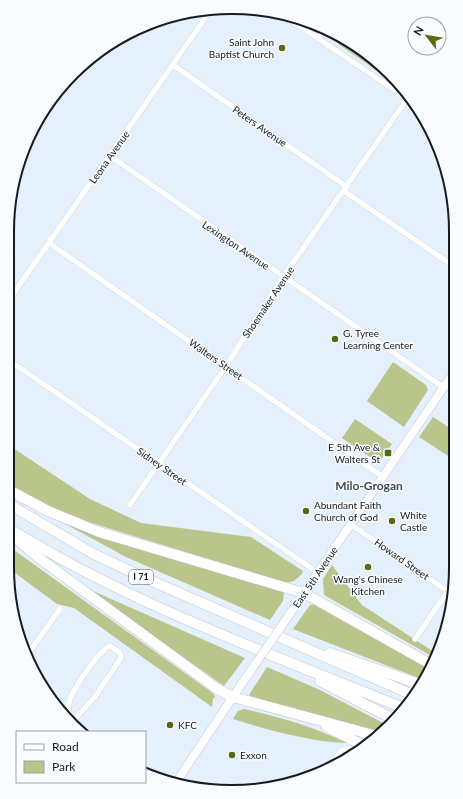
<svg xmlns="http://www.w3.org/2000/svg" width="463" height="799" viewBox="0 0 463 799" font-family="Lato,sans-serif">
<style>
.green{fill:#b9c58b}
.lines{fill:none;stroke-linecap:round;stroke-linejoin:round}
.street-casing{stroke:#bdc8d4;stroke-width:6}
.secondary-casing{stroke:#bdc8d4;stroke-width:9}
.highway-casing{stroke:#bdc8d4;stroke-width:11}
.street{stroke:#fff;stroke-width:5.5}
.secondary{stroke:#fff;stroke-width:8}
.highway{stroke:#fff;stroke-width:10}
.secondary-bridge-casing{stroke:#bdc8d4;stroke-width:9;stroke-linecap:butt}
.secondary-bridge{stroke:#fff;stroke-width:8}
.poi-dot{fill:#5c680f;stroke:#f9fcfe;stroke-width:1.5}
.labels{text-anchor:middle;stroke-width:3;stroke-linejoin:round;paint-order:stroke}
.shield{fill:#f9fcfe;stroke:#5b5e63;stroke-width:1}
.shield-label{font-size:9px;font-weight:bold;fill:#171b20}
.poi-label{font-size:10px;fill:#171b20;stroke:#f9fcfe;text-anchor:start}
.street-label{font-size:10px;fill:#171b20;stroke:#f9fcfe}
.quarter-label{font-size:12px;font-weight:bold;fill:#424c56;stroke:#f9fcfe}
.rim{fill:none;stroke:#171b20;stroke-width:2}
</style>
<rect width="100%" height="100%" fill="#e4f0fc"/>
<path class="green" d="M342,39L356,45L390,73L398,85L338,44Z
M393,362L426,385L428,390L404,427L367,401Z
M433,417L456,432V461L419,437Z
M355,419L392,444L379,463L342,438Z
M7,444L90,499L141,523L251,537L303,571L302,574L294,581L286,583L82,520L31,498L7,483Z
M60,521L95,535L284,592L283,601L270,620L126,557Z
M7,545L214,694L215,697L213,699L212,707L74,608L57,604L7,567Z
M332,565L362,605L437,654L435,658L324,595L323,579Z
M93,591L245,658L224,686L93,593Z
M315,604L429,669L424,680L293,629L310,605Z
M267,667L318,689L387,725L380,733L254,699L249,695Z
M244,709C280,717 314,727 347,743C308,741 271,731 233,719L238,711Z"/>
<g class="lines">
<g class="street-casing">
<path id="street" d="M282,14L415,104
M318,39L323,31
M173,65L347,187
M110,156L443,387
M344,191L456,268
M49,243L383,477
M7,303L210,11
M7,359L317,572
M130,505L226,366L283,277L407,99
M350,524L453,595
M415,639L456,579
M27,655L60,609
M68,718C68,712 68,705 70,699C76,686 98,651 110,646L120,653L121,658L94,698L72,722
M330,766L342,750L349,749L356,752"/>
</g>
<g class="secondary-casing">
<path id="secondary" d="M283,624L456,369
M175,784L243,682"/>
</g>
<g class="highway-casing">
<path id="highway" d="M7,489L48,511L99,532L304,593L432,665
M7,503L92,553L138,575L415,696
M7,527C131,605 269,653 403,708
M13,536L39,558L216,688L233,697L377,736
M330,653L422,685
M320,681L393,719
M326,726L366,747"/>
</g>
<use href="#street" class="street"/>
<use href="#secondary" class="secondary"/>
<use href="#highway" class="highway"/>
<g class="secondary-bridge-casing">
<path id="secondary-bridge" d="M243,682L283,624"/>
</g>
<use href="#secondary-bridge" class="secondary-bridge"/>
</g>
<g class="poi-dot">
<circle cx="282" cy="48" r="4"/>
<circle cx="335" cy="339" r="4"/>
<rect x="384" y="449" width="8" height="8" rx="2"/>
<circle cx="306" cy="511" r="4"/>
<circle cx="392" cy="521" r="4"/>
<circle cx="368" cy="567" r="4"/>
<circle cx="170" cy="725" r="4"/>
<circle cx="232" cy="755" r="4"/>
</g>
<g class="labels">
<rect class="shield" x="129" y="570" width="24" height="14" rx="3"/>
<g class="shield-label">
<text x="141" y="580">I 71</text>
</g>
<g class="poi-label">
<text x="274" y="46" text-anchor="end">Saint John<tspan x="274" dy="12">Baptist Church</tspan></text>
<text x="343" y="337">G. Tyree<tspan x="343" dy="12">Learning Center</tspan></text>
<text x="380" y="451" text-anchor="end">E 5th Ave &amp;<tspan x="380" dy="12">Walters St</tspan></text>
<text x="314" y="509">Abundant Faith<tspan x="314" dy="12">Church of God</tspan></text>
<text x="400" y="519">White<tspan x="400" dy="12">Castle</tspan></text>
<text x="368" y="583" text-anchor="middle">Wang's Chinese<tspan x="368" dy="12">Kitchen</tspan></text>
<text x="178" y="729">KFC</text>
<text x="240" y="759">Exxon</text>
</g>
<g class="street-label">
<text transform="translate(260 126) rotate(35)" y="4">Peters Avenue</text>
<text transform="translate(109 157) rotate(-55)" y="4">Leona Avenue</text>
<text transform="translate(236 245) rotate(34)" y="4">Lexington Avenue</text>
<text transform="translate(268 302) rotate(-56)" y="4">Shoemaker Avenue</text>
<text transform="translate(216 359) rotate(35)" y="4">Walters Street</text>
<text transform="translate(162 466) rotate(35)" y="4">Sidney Street</text>
<text transform="translate(402 559) rotate(35)" y="4">Howard Street</text>
<text transform="translate(315 577) rotate(-56)" y="4">East 5th Avenue</text>
</g>
<g class="quarter-label">
<text x="369" y="490">Milo-Grogan</text>
</g>
</g>
<path d="M0 0H463V799H0ZM231 14H232A217 217 0 0 1 449 231V568A217 217 0 0 1 232 785H231A217 217 0 0 1 14 568V231A217 217 0 0 1 231 14Z" fill="#f9fcfe" fill-rule="evenodd"/>
<path class="rim" d="M231 14H232A217 217 0 0 1 449 231V568A217 217 0 0 1 232 785H231A217 217 0 0 1 14 568V231A217 217 0 0 1 231 14Z"/>
<rect x="16" y="731" width="130" height="52" fill="#f9fcfe" stroke="#9fa2a5"/>
<rect x="24" y="744" width="20" height="6" fill="#ffffff" stroke="#9fa2a5"/>
<text x="52" y="751" font-size="12" fill="#171b20">Road</text>
<rect x="24" y="761" width="20" height="12" fill="#b9c58b" stroke="#9fa2a5"/>
<text x="52" y="771" font-size="12" fill="#171b20">Park</text>
<g transform="translate(427 36) rotate(301)"><circle r="19" fill="#f9fcfe" stroke="#9fa2a5"/>
<path d="M0-3L7 15L0 10L-7 15Z" fill="#5c680f"/>
<text y="-6" font-size="11" font-weight="bold" text-anchor="middle" fill="#171b20">N</text>
</g>
</svg>
